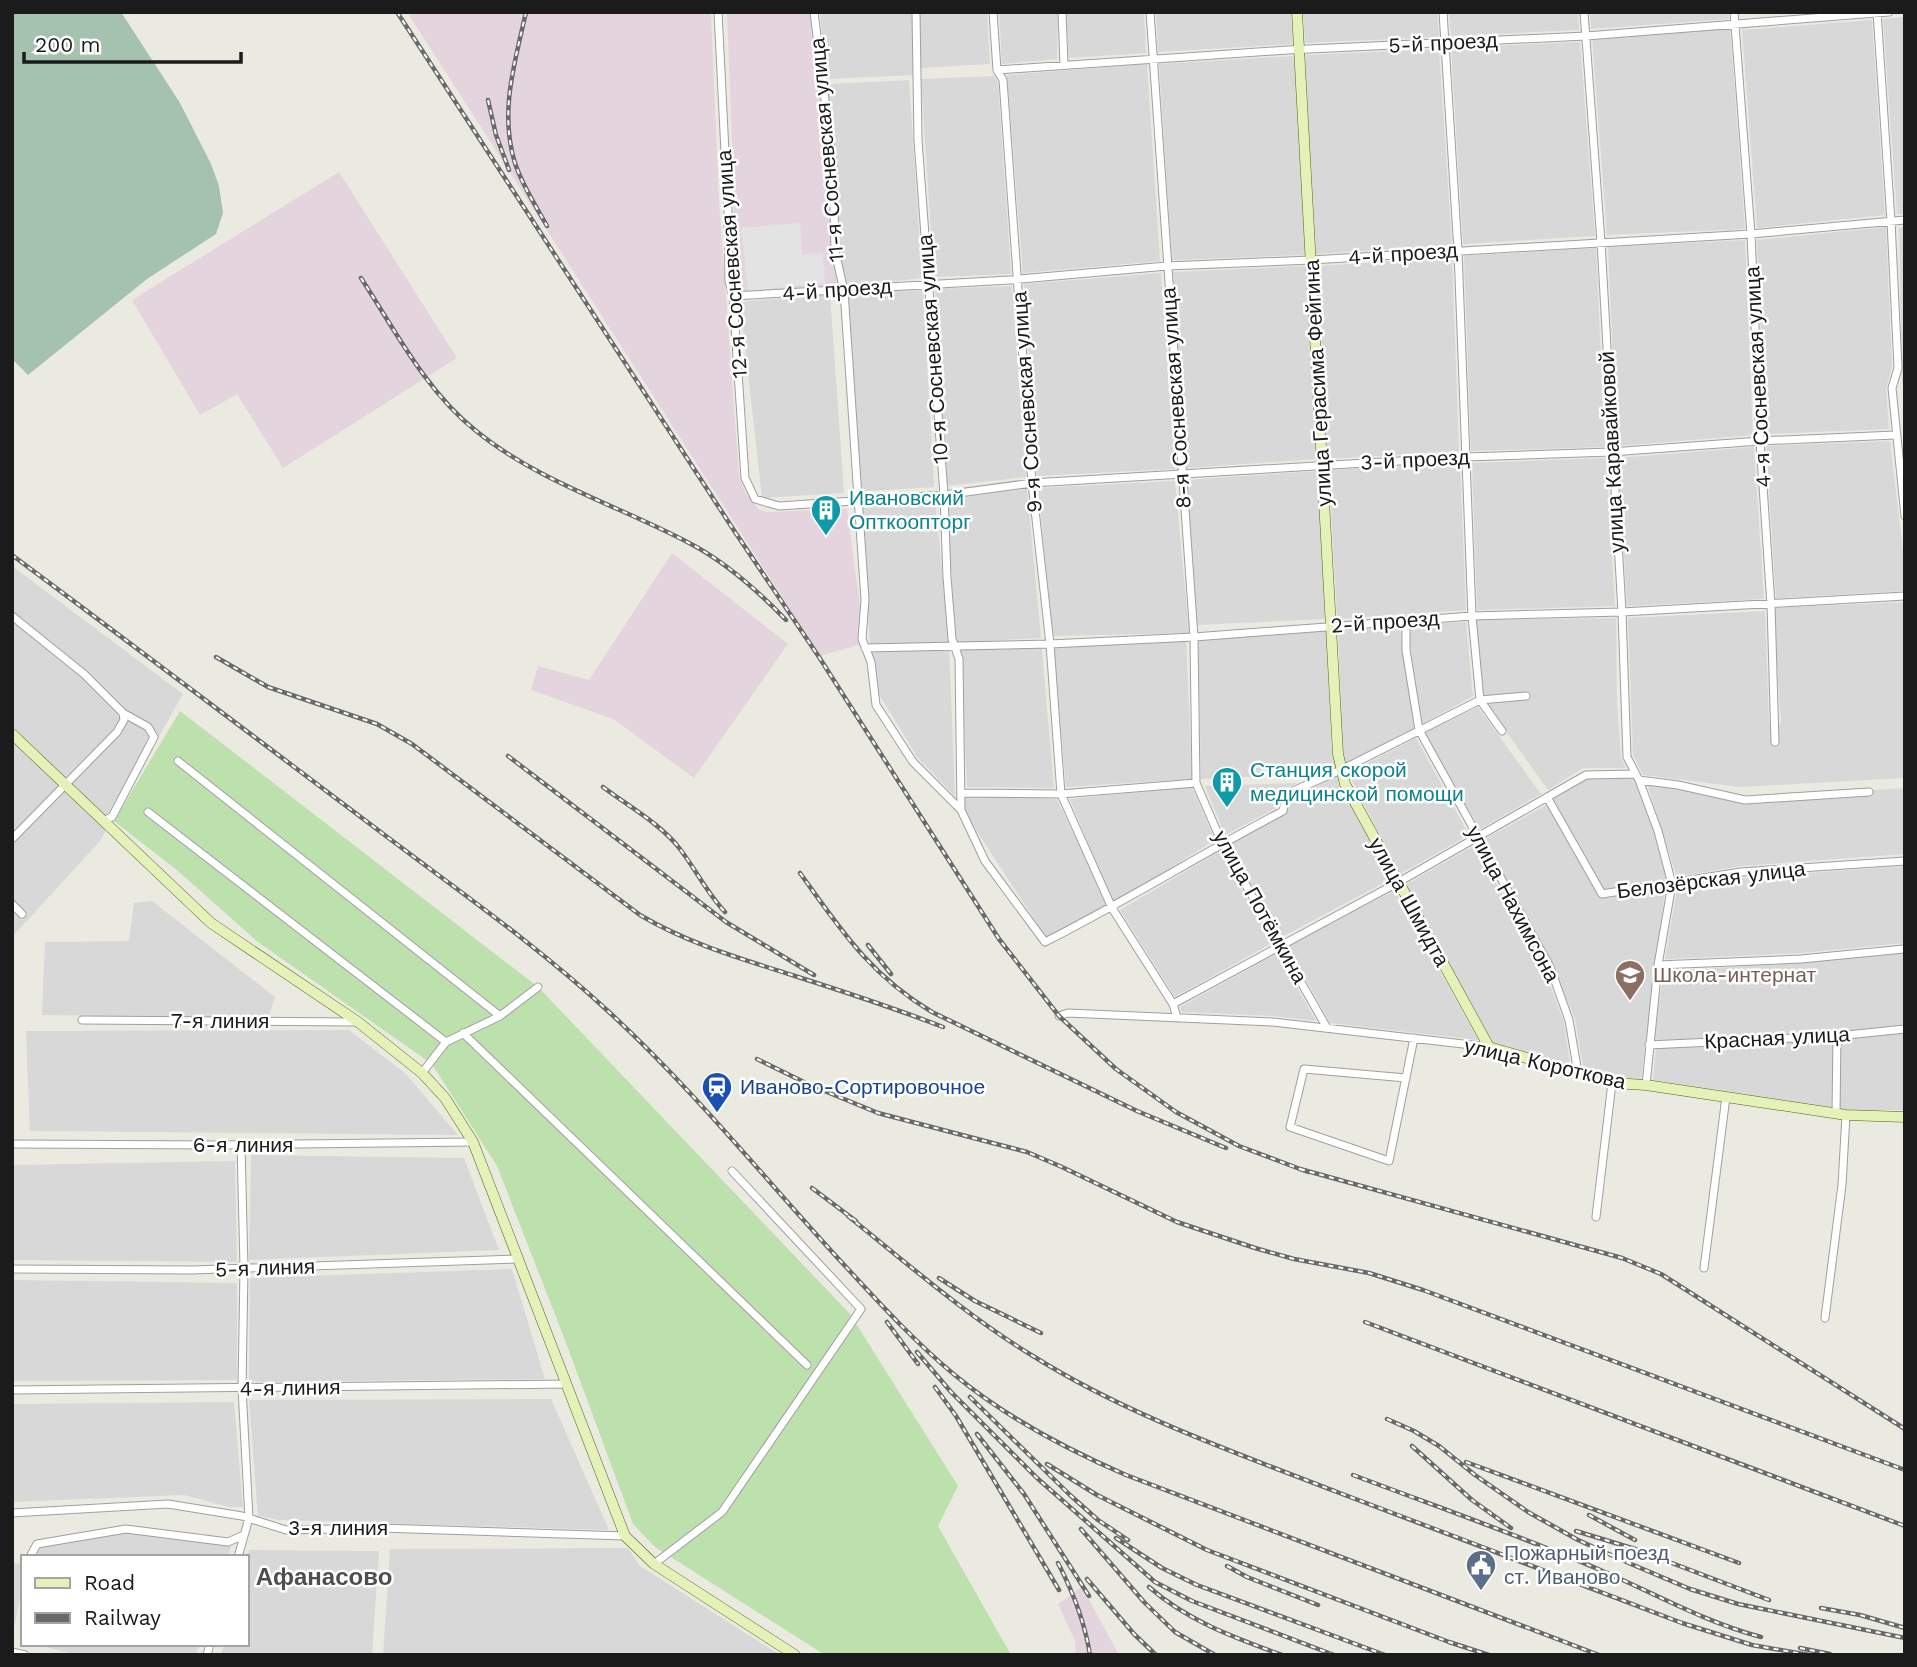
<svg xmlns="http://www.w3.org/2000/svg" width="1917" height="1667" viewBox="0 0 1917 1667" font-family="'Work Sans',sans-serif">
<style>
.residential{fill:#d9d8d8}
.industrial{fill:#e4d4de}
.grass{fill:#bce1ac}
.cemetery{fill:#a5c2af}
.parking{fill:#e3e3e3}
.lines{fill:none;stroke-linecap:round;stroke-linejoin:round}
.street-casing{stroke:#9f9f9f;stroke-width:9}
.secondary-casing{stroke:#4b6410;stroke-width:11}
.street{stroke:#fff;stroke-width:7}
.secondary{stroke:#e4f1b9;stroke-width:10}
.rail-casing{stroke:#696969;stroke-width:4.5}
.rail{stroke:#fff;stroke-width:2;stroke-dasharray:5;stroke-linecap:butt}
.labels{text-anchor:middle;stroke-width:5;stroke-linejoin:round;paint-order:stroke}
.street-label{font-size:21px;fill:#1b1b1b;stroke:#fff}
.culture-label{font-size:21px;fill:#0d838f;stroke:#fff;text-anchor:start}
.education-label{font-size:21px;fill:#785e54;stroke:#fff;text-anchor:start}
.transit-label{font-size:21px;fill:#164399;stroke:#fff;text-anchor:start}
.service-label{font-size:21px;fill:#4e5e75;stroke:#fff;text-anchor:start}
.quarter-label{font-size:24px;font-weight:bold;fill:#4e4e4e;stroke:#fff}
</style>
<rect width="100%" height="100%" fill="#ebeae1"/>
<path class="residential" d="M820,12H914L917,75L826,79Z
M919,12H987L990,64L921,68Z
M999,12H1058L1057,59L1002,64Z
M1066,12H1144L1146,53L1069,58Z
M1156,12H1291L1293,44L1158,52Z
M1303,12H1437L1439,37L1305,43Z
M1449,12H1578L1579,30L1451,36Z
M1590,12H1728L1729,19L1591,29Z
M1905,17V214H1897L1883,19Z
M1872,20L1885,215L1757,228L1742,30Z
M1730,27L1745,229L1607,235L1592,37Z
M1580,42L1595,236L1463,244L1451,48Z
M1439,49L1452,245L1316,254L1305,55Z
M1294,56L1305,255L1172,260L1159,64Z
M1147,64L1160,261L1023,273L1007,75Z
M994,76L998,82L1011,274L934,277L921,79Z
M909,80L922,278L844,287L836,226L828,84Z
M1886,227L1892,367L1886,388L1889,429L1765,434L1757,240Z
M1905,227V383L1902,384L1899,228Z
M1745,240L1753,435L1617,446L1608,247Z
M1596,248L1605,447L1471,451L1464,256Z
M1452,257L1459,451L1328,459L1317,266Z
M1305,266L1316,459L1187,468L1173,272Z
M1161,273L1175,469L1037,476L1024,284Z
M1012,286L1026,477L945,486L935,289Z
M923,290L934,487L855,492L842,293Z
M830,294L844,493L762,498L740,302Z
M1890,441L1905,568V591L1776,598L1766,446Z
M1754,447L1764,599L1627,606L1618,458Z
M1606,458L1615,606L1477,610L1472,463Z
M1460,463L1466,610L1337,619L1329,470Z
M1317,471L1326,619L1197,625L1187,480Z
M1175,481L1189,633L1053,636L1038,488Z
M1027,489L1041,638L956,643L946,497Z
M935,498L949,642L870,646L861,503Z
M12,566L183,694L100,841L12,937Z
M1905,602V778L1740,787L1643,775L1633,755L1628,618L1765,611L1769,724L1775,729L1781,723L1773,608Z
M1616,618L1617,705L1621,757L1626,768H1583L1548,790L1483,699L1474,620Z
M1466,622L1473,696L1420,725L1408,625Z
M1400,626L1417,729L1343,766L1338,631Z
M1326,631L1332,754L1338,768L1329,773L1201,779L1198,637Z
M1186,637L1192,779L1066,787L1053,640Z
M1041,640L1054,788L967,787L960,644Z
M949,644L955,796L918,758L877,691L870,647Z
M1478,707L1541,794L1480,829L1422,734Z
M1416,738L1469,835L1400,874L1348,773Z
M1338,775L1389,880L1282,937L1226,843L1286,813L1292,798Z
M1633,777L1645,803L1668,881L1603,891L1552,798L1586,778Z
M1298,783L1282,790L1278,807L1225,835L1205,786Z
M1647,784L1740,799L1905,788V854L1741,866L1677,877Z
M1192,787L1215,840L1113,904L1070,799Z
M963,795L1057,799L1109,907L1046,937L963,810Z
M1548,804L1599,895L1605,898L1665,890L1641,1079L1613,1077L1583,1068L1575,1018L1551,965L1485,839Z
M1475,845L1544,969L1564,1022L1570,1065L1493,1042L1405,885Z
M1220,851L1272,943L1175,997L1120,910Z
M1905,866V943L1801,953L1665,959L1677,889L1742,878Z
M1395,890L1478,1040L1330,1023L1288,947Z
M152,901L275,997L268,1019L42,1015L45,942L129,941L134,903Z
M1278,953L1316,1021L1273,1016L1181,1012L1180,1007Z
M1905,953V1026L1850,1032L1653,1043L1664,971L1799,963Z
M349,1030L406,1074L458,1135L30,1131L26,1031Z
M1905,1031V1110H1851L1653,1080L1656,1046L1839,1040L1844,1036Z
M251,1155L464,1158L499,1250L249,1260Z
M235,1161L237,1262L12,1260V1165Z
M512,1269L545,1379L257,1382L249,1379L250,1278Z
M12,1280L237,1283V1380L12,1381Z
M551,1399L609,1530L279,1520L258,1516L249,1400Z
M234,1402L243,1507H229L184,1495L12,1502V1404Z
M127,1532L231,1546L228,1557H37L39,1547Z
M628,1548L640,1566L780,1655H383L390,1549Z
M249,1550L379,1551L372,1655H221L224,1644H247V1559Z
M12,1563L23,1564V1582L12,1638Z
M33,1644H200L196,1655H78Z"/>
<path class="industrial" d="M407,12H711L719,201L739,476L745,492L759,510L768,512L847,509L865,643L820,656Z
M727,12H810L831,164L840,290L739,295L735,286L733,227L734,195Z
M339,172L457,358L283,468L237,394L200,415L132,300Z
M672,553L788,644L694,778L613,719L531,690L538,666L589,680Z
M1082,1587L1119,1655H1076L1075,1641L1058,1604Z"/>
<path class="grass" d="M180,711L538,987L850,1314L958,1486L938,1526L1011,1655H825L655,1547L633,1524L565,1340L497,1166L432,1064L258,942L178,871L114,821Z"/>
<path class="cemetery" d="M12,12H121L180,103L211,164L219,186L223,213L216,234L147,279L28,375L12,359Z"/>
<path class="parking" d="M800,223L802,254L823,253L825,283L748,291L741,228Z"/>
<g class="lines">
<g class="street-casing">
<path id="street" d="M718,12L728,212L729,281L733,296L745,478L755,499L779,506L944,495L1032,483L1466,457L1611,452L1760,441L1895,435
M814,12L833,164L835,251L844,291L865,600L862,639L871,662L876,705L913,762L961,810L985,861L1045,942C1126,901 1203,853 1283,811L1286,794L1341,770L1480,700L1526,696
M916,12L918,140L944,495L947,577L952,639L959,659L961,810
M993,12L997,70L1003,80L1032,483L1050,644L1061,794L1112,908L1173,1004L1177,1018
M1062,12L1064,65
M1150,12L1194,637L1196,783L1222,843L1327,1028
M1443,12L1458,251L1472,616L1480,700
M1584,12L1601,242L1622,612L1627,757L1639,780L1658,831L1672,884L1658,965L1646,1085
M1734,12L1751,234L1760,441L1771,605L1775,742
M1877,12L1891,221L1898,368L1892,388L1905,516
M997,70L1288,50L1586,36L1889,12
M733,296L1009,280L1167,266L1311,260L1751,234L1905,220
M12,616L84,674L123,713L148,727L154,737L112,817L103,821
M1406,620V650L1419,730L1550,967L1569,1020L1578,1073
M865,648L1050,644L1194,637L1472,616L1622,612L1905,596
M1480,700L1502,731
M178,761L500,1016
M1639,780L1678,785L1745,800L1869,792
M961,793L1061,794L1196,783
M1547,797L1602,894L1741,872L1905,861
M148,812L446,1042
M12,839L117,732L124,720L123,713
M12,904L22,914
M1658,965L1801,959L1904,949
M1173,1004L1397,883L1586,775L1636,774
M1059,1016L1068,1013L1273,1022L1489,1047
M82,1020L357,1022
M463,1033L807,1365
M1649,1045L1837,1036L1905,1029
M422,1073L446,1042L500,1016L538,987
M1406,1078L1304,1069L1290,1127L1389,1161L1414,1038
M1836,1114L1837,1036
M12,1144L222,1145L473,1142
M1596,1217L1612,1083
M1704,1268L1726,1097
M12,1269L192,1270L519,1259
M1825,1318L1842,1185L1846,1115
M12,1390L567,1384
M12,1513L168,1504L242,1516L286,1530L381,1528L625,1536
M30,1557L37,1544L126,1529L228,1542L244,1535
M238,1557L249,1518L242,1388L244,1268L241,1145
M654,1564L722,1512L861,1309L732,1171
M12,1652L25,1655
M207,1655L210,1644"/>
</g>
<g class="secondary-casing">
<path id="secondary" d="M1297,12L1338,754L1345,784L1489,1047L1612,1083L1646,1085L1846,1115L1905,1117
M12,734L211,923L358,1022L422,1073L445,1098L473,1142L625,1536L654,1564L795,1655"/>
</g>
<use href="#street" class="street"/>
<use href="#secondary" class="secondary"/>
<g class="rail-casing">
<path id="rail" d="M397,12L735,532L819,657L999,939L1059,1016L1116,1069L1176,1112L1239,1146L1308,1172
M526,12C515,62 499,112 515,163C522,185 536,206 547,226
M488,100L496,135L509,170
M361,278C395,330 426,391 475,430C538,482 620,506 691,544C727,563 758,591 786,620
M12,555C133,645 253,736 374,827C453,887 536,944 609,1012C695,1091 768,1183 847,1268C882,1306 917,1344 956,1376C1007,1418 1066,1449 1126,1475L1599,1655
M216,657L268,687L377,724L412,744L640,915C689,944 742,959 795,976C845,992 894,1008 943,1027
M508,756L726,922L814,975
M603,787C628,806 661,824 680,849C696,870 707,893 725,912
M800,873C841,930 870,975 932,1012L1137,1111L1226,1148
M868,945L891,974
M757,1059L810,1085L878,1113L1027,1152L1062,1167L1177,1222L1255,1248L1294,1259L1369,1273L1423,1290L1905,1470
M1300,1169L1622,1258L1661,1274L1905,1429
M812,1188L856,1221
M848,1216C908,1264 967,1316 1033,1356C1127,1415 1234,1452 1337,1492C1452,1535 1567,1579 1682,1623L1752,1645L1809,1655
M939,1278L975,1301L1041,1333
M887,1322L918,1364
M1365,1322L1905,1526
M917,1352L951,1392L1037,1478L1155,1582L1192,1601L1334,1655
M935,1387L956,1416L1059,1590
M970,1397L1070,1495
M1387,1419L1414,1431L1439,1446L1475,1475L1528,1512L1578,1540L1631,1564L1690,1589L1738,1604L1905,1638
M977,1434L1024,1494L1089,1596
M1412,1446L1472,1500L1511,1528
M1466,1462L1739,1563
M1047,1464L1097,1495L1207,1550L1449,1642L1489,1655
M1353,1475C1435,1506 1518,1535 1598,1569C1652,1592 1704,1622 1761,1637
M1070,1495L1098,1520L1128,1540
M1589,1515L1635,1540
M1081,1529L1144,1602L1175,1632L1215,1655
M1576,1531L1635,1549L1769,1600
M1116,1538L1162,1568L1197,1585L1385,1655
M1058,1563C1073,1592 1085,1623 1090,1655
M1227,1566L1247,1577L1318,1605
M1087,1579L1134,1634L1156,1655
M1149,1587C1188,1621 1233,1637 1282,1655
M1821,1608L1860,1615L1905,1628
M1800,1648L1830,1654"/>
</g>
<use href="#rail" class="rail"/>
</g>
<defs>
<g id="building-pin" transform="scale(1.575)"><path d="M0 17L-7.5 6A9.5 9.5 0 1 1 7.5 6Z" fill="#0f9aa8" stroke="#fff"/><path d="M-4-6H4V6H1V3H-1V6H-4ZM-2.5-4.3h1.7v1.8h-1.7ZM.8-4.3h1.7v1.8H.8ZM-2.5-1h1.7V.8h-1.7ZM.8-1h1.7V.8H.8Z" fill="#fff"/></g>
<g id="school-pin" transform="scale(1.575)"><path d="M0 17L-7.5 6A9.5 9.5 0 1 1 7.5 6Z" fill="#8d6e63" stroke="#fff"/><path d="M0-5L7-2L0 1L-7-2ZM-4 1L0 2.5L4 1V4Q0 6-4 4Z" fill="#fff"/></g>
<g id="station-pin" transform="scale(1.575)"><path d="M0 17L-7.5 6A9.5 9.5 0 1 1 7.5 6Z" fill="#1a4fb4" stroke="#fff"/><path d="M-3-6H3Q5-6 5-4V2Q5 4 3 4L4.5 6H3L1.5 4h-3L-3 6H-4.5L-3 4Q-5 4-5 2V-4Q-5-6-3-6ZM-3.5-4v3h7v-3ZM-3.5 1v1.5H-2V1ZM2 1v1.5H3.5V1Z" fill="#fff"/></g>
<g id="civic-pin" transform="scale(1.575)"><path d="M0 17L-7.5 6A9.5 9.5 0 1 1 7.5 6Z" fill="#5c6f8a" stroke="#fff"/><path d="M-.6-6.5H3V-4.5H.6V-3L4-1V1h2V6H-6V1h2V-1L-.6-3ZM-1.2 2.5V6h2.4V2.5Z" fill="#fff"/></g>
</defs>
<g fill-rule="evenodd">
<use href="#building-pin" x="826" y="510"/>
<use href="#building-pin" x="1227" y="782"/>
<use href="#school-pin" x="1630" y="975"/>
<use href="#station-pin" x="717" y="1087"/>
<use href="#civic-pin" x="1481" y="1565"/>
</g>
<g class="labels">
<g class="street-label">
<text transform="translate(1443 43) rotate(-3)" y="7">5-й проезд</text>
<text transform="translate(827 150) rotate(-95)" y="7">11-я Сосневская улица</text>
<text transform="translate(1403 254) rotate(-4)" y="7">4-й проезд</text>
<text transform="translate(732 264) rotate(-94)" y="7">12-я Сосневская улица</text>
<text transform="translate(837 290) rotate(-4)" y="7">4-й проезд</text>
<text transform="translate(933 349) rotate(-94)" y="7">10-я Сосневская улица</text>
<text transform="translate(1758 377) rotate(-93)" y="7">4-я Сосневская улица</text>
<text transform="translate(1318 383) rotate(-93)" y="7">улица Герасима Фейгина</text>
<text transform="translate(1176 398) rotate(-94)" y="7">8-я Сосневская улица</text>
<text transform="translate(1027 402) rotate(-94)" y="7">9-я Сосневская улица</text>
<text transform="translate(1612 452) rotate(-93)" y="7">улица Каравайковой</text>
<text transform="translate(1415 460) rotate(-3)" y="7">3-й проезд</text>
<text transform="translate(1385 622) rotate(-4)" y="7">2-й проезд</text>
<text transform="translate(1711 880) rotate(-7)" y="7">Белозёрская улица</text>
<text transform="translate(1409 902) rotate(61)" y="7">улица Шмидта</text>
<text transform="translate(1513 904) rotate(62)" y="7">улица Нахимсона</text>
<text transform="translate(1260 907) rotate(61)" y="7">улица Потёмкина</text>
<text x="220" y="1028">7-я линия</text>
<text transform="translate(1777 1038) rotate(-3)" y="7">Красная улица</text>
<text transform="translate(1545 1064) rotate(13)" y="7">улица Короткова</text>
<text x="243" y="1152">6-я линия</text>
<text transform="translate(265 1268) rotate(-2)" y="7">5-я линия</text>
<text transform="translate(290 1388) rotate(-1)" y="7">4-я линия</text>
<text x="338" y="1535">3-я линия</text>
</g>
<g class="culture-label">
<text x="849" y="505">Ивановский<tspan x="849" dy="24">Опткоопторг</tspan></text>
<text x="1250" y="777">Станция скорой<tspan x="1250" dy="24">медицинской помощи</tspan></text>
</g>
<g class="education-label">
<text x="1653" y="982">Школа-интернат</text>
</g>
<g class="transit-label">
<text x="740" y="1094">Иваново-Сортировочное</text>
</g>
<g class="service-label">
<text x="1504" y="1560">Пожарный поезд<tspan x="1504" dy="24">ст. Иваново</tspan></text>
</g>
<g class="quarter-label">
<text x="324" y="1585">Афанасово</text>
</g>
</g>
<rect width="1917" height="1667" fill="none" stroke="#1b1b1b" stroke-width="28"/>
<rect x="21" y="1555" width="228" height="91" fill="#ffffff" stroke="#a4a4a4" stroke-width="2"/>
<rect x="35" y="1578" width="35" height="10" fill="#e4f1b9" stroke="#a4a4a4" stroke-width="2"/>
<text x="84" y="1590" font-size="21" fill="#1b1b1b">Road</text>
<rect x="35" y="1613" width="35" height="10" fill="#696969" stroke="#a4a4a4" stroke-width="2"/>
<text x="84" y="1625" font-size="21" fill="#1b1b1b">Railway</text>
<path d="M24 52v10h217v-10" fill="none" stroke="#1b1b1b" stroke-width="3.5"/>
<text x="35" y="52" font-size="21" fill="#1b1b1b" stroke="#ffffff" stroke-width="5" paint-order="stroke">200 m</text>
</svg>
